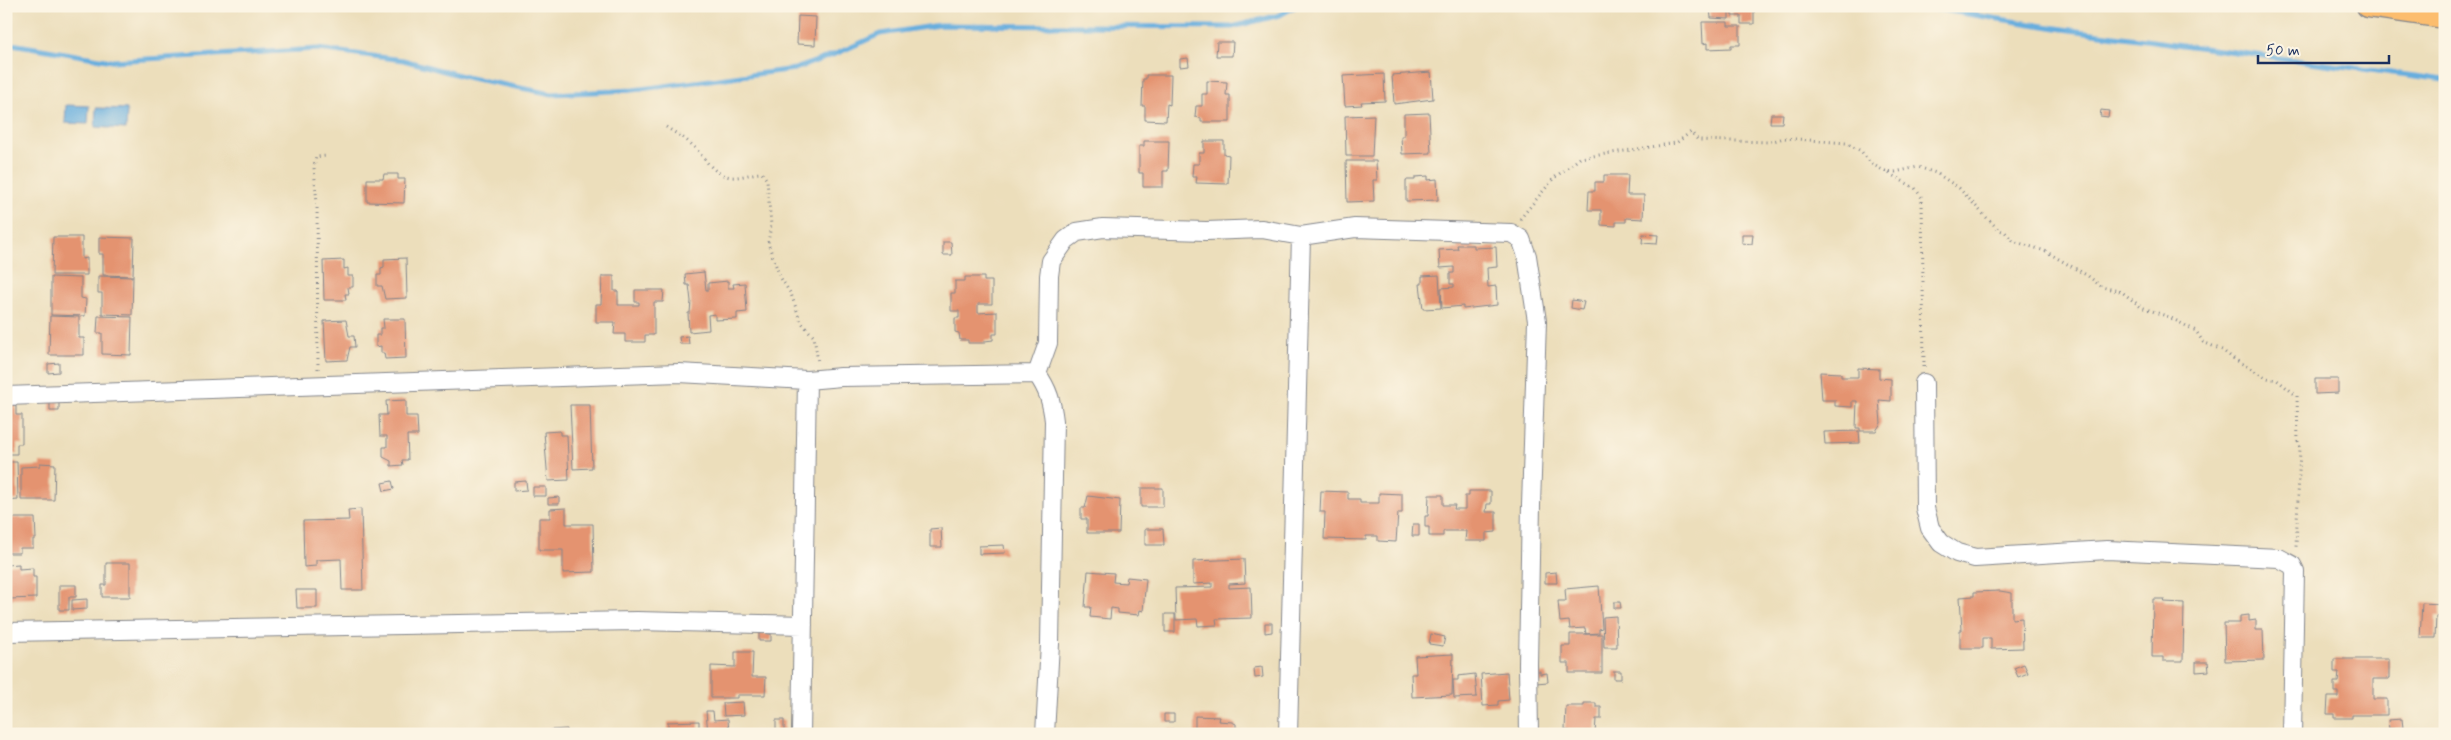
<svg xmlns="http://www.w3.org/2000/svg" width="2451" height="740" viewBox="0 0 2451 740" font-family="Mynerve,sans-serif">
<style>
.water{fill:#68aede;stroke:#426e9e}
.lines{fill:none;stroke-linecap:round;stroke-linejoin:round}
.stream{stroke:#68aede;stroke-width:5}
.building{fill:#e49370}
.minor-casing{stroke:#84868c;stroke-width:20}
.major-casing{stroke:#84868c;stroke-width:25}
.path{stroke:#84868c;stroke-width:3;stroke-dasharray:1 4;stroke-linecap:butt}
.minor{stroke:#fff;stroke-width:18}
.major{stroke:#fcbd6e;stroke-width:22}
</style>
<rect width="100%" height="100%" fill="#fcf5e5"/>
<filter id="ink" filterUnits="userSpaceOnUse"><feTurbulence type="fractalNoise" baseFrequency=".02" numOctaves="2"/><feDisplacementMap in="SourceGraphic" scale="10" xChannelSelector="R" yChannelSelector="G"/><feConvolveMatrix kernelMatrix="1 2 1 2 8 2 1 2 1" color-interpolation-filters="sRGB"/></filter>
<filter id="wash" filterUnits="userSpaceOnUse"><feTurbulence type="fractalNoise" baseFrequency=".0096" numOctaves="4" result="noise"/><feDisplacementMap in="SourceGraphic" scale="20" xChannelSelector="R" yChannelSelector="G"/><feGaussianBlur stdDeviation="1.12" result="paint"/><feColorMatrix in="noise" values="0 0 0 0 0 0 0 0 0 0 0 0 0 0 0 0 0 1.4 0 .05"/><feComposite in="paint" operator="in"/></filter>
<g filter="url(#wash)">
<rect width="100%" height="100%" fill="#ecdebb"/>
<path class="water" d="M66,105L89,106L88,124L65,123Z
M96,108L127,109L126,129L95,127Z"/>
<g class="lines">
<path class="stream" d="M1916,6L2063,29L2445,80
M6,43L112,61L318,49L403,60L470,78L552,94L633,90L795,69L838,53L880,34L940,25L1232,27L1280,15L1296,6"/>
</g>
<g id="blocks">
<path class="building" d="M1214,6H1229V10H1214Z
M1729,6V19L1711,18L1710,8Z
M1732,7H1754V24H1741V16H1732Z
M798,16L816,17L815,45L797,44Z
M1702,22H1728V26H1740V45H1731V48L1707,49V43L1703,44Z
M1217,42H1233L1232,56H1216Z
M1188,58L1189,66L1180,67V59Z
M1431,72L1433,99L1394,104L1392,75Z
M1384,74L1385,101L1361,102L1362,105L1345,106L1343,76Z
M1146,75H1171L1170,105L1167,104L1166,121L1145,120V106H1142L1143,79H1146Z
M1207,81L1227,82L1226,95H1230V122H1201V118L1195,117L1196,106H1202V94H1207Z
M2101,110L2109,111L2108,117L2100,116Z
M1429,113L1431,153L1402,154L1401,136H1404V114Z
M1771,114H1783L1782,123H1770Z
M1374,115L1372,156H1346L1345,116Z
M1144,141H1169L1168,171H1163V187H1143V173H1139V146H1144Z
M1204,141H1224V154L1229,155L1228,184L1196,183L1197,177H1192L1193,164H1199V153H1204Z
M1346,161H1376L1377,180H1373L1374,201L1347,202Z
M384,174H398V179H405L404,203L367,202V179H383Z
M1604,175H1628L1627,195H1644L1643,219L1626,218V222H1616V226L1601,225V210H1588L1589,191H1595V182H1604Z
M1428,176V180L1437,179L1438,200L1406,201V180H1415V177Z
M1643,234L1658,235L1657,244L1642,243Z
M1742,234H1753L1752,244L1742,243Z
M53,237H82V259L87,258V275H52Z
M99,237L134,238L133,276L103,275V254H99Z
M943,242H951L952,255H943Z
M1457,245H1474V248L1496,247L1497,267L1487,268L1488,287L1496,286L1497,305L1463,309V306L1442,308L1441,288L1454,287V284H1450V273H1454V267L1440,268L1439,250L1458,249Z
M406,258L407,298L385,299L382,286H377V275H381V268L384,267V259Z
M344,260V269L348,268V276H353V287H348L349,294H345L346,300H324L323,261Z
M704,272L706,290H708V283L728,281V288H734L733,284L745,283L747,312L737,313V319L715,320V314L708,315L709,330L689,332L688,313H690L691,301L689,285H686L685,274Z
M1439,275L1441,308L1423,309L1420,284H1422V276Z
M98,276L133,277L132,315L102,314V293H98Z
M602,276H614V291H618V305H639V302H635V290H664L663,302H654V335H645V342H625V334H614L615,322H596V304H601Z
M51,277L81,278V298L86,299L85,316L51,315Z
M965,277H984V281H992V304H978V313L997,312V334H993V340L985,341V343H968V340H960L959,333L955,332V318H959V311H951V293H955V281H965Z
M1572,300L1584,302L1582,310L1571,308Z
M50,316L79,317V338H84V355H49Z
M98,316L132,317L131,355L102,354V333H97Z
M383,319H405L406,358L385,359L384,353H381V346L376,347V335H380V328H384Z
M346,320L349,336H354L355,347H350L347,360L326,361L324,321Z
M688,336L689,344H680L679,337Z
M59,363V372L48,373V364Z
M1858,368L1879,369V378L1891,379V401L1879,400L1881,423L1876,431H1860V428H1856L1857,401H1852V407L1835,406V400H1822L1820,372L1841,373V377H1858Z
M2315,379H2338V393L2315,394Z
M50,400L59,401V411H50Z
M406,400V416H417L418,435H407L408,460H402L403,465L391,466V461L383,457V447H387V436H380L379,415H387L386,401Z
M6,405H16V415H22V444H17V454H6Z
M570,405H590L592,468L573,469Z
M560,431V435H567L569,480L548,481L544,432Z
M1859,431L1860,443L1825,444L1824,432Z
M6,462H17L18,500L6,501Z
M40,463L55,464L54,500H21V467L40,466Z
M392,481L394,489L384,491L382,483Z
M526,481L527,490L514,491V482Z
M533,487H546V496H533Z
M1141,488H1163V507H1141Z
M1321,491L1348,492V499H1360V503H1379V493L1402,494V513H1398L1396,542L1378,541V536H1366V540L1324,539L1325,512H1320Z
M1469,491H1491V504H1487L1486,512H1496V532L1486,533V541H1465L1466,531H1443V536H1429V527H1425V516H1428L1429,495H1443V505H1455L1454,509H1465V496H1469Z
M1088,496L1120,500L1119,533H1087V519H1081V508H1085Z
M559,497V504H548V498Z
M566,508V524H593L594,572L563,573V550H539V518H550V509Z
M361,509L363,590H342L341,559L316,560V566L304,567L303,521L349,520L348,510Z
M8,518H35L36,539H33V548H20V553H6V521H8Z
M1413,524H1419V536H1412Z
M941,528L942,547H930V529Z
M1145,529H1163L1164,545H1145Z
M1004,545L1005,553L979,554V546Z
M1244,559L1245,583L1229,584V588L1251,587L1252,618L1216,619L1217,625L1198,626L1197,619L1176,620L1175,588L1212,587V583L1193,584V561Z
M106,563H130V597H102V585H106Z
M19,564V569L33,568V577H36V598L9,599V596H6V565Z
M1088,571L1114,573L1113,582L1126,583L1127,577L1146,579L1143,611L1140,610L1139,615L1118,613V609L1111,608L1110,619L1090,617L1091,607H1085Z
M1556,572L1557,583H1545V573Z
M59,585H76V597H69V610H59Z
M1599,586L1602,628L1599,629V633L1586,634L1585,628L1570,629L1569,621L1560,622L1558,601H1566L1565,589Z
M296,590H317V608H297Z
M2000,591L2012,593V619L2022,618L2023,648L1991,649V638H1983V648H1960V630H1962L1960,597L1974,596V592Z
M87,599V609L72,610V600Z
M2153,599H2165L2164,602L2184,603L2183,661H2163V657H2152Z
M1614,602H1620L1621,608H1614Z
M2422,603L2441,604V616H2436L2435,638H2420Z
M1165,614H1175V632H1165Z
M2249,615V621L2256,620V630H2263L2264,660L2225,661L2224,623H2240V616Z
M1616,616L1617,647H1604L1603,617Z
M1265,623H1272V632L1265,633Z
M759,633L771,634V641H759Z
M1431,634L1445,637L1443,646L1429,644Z
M1570,634H1602V673H1569V663H1562V646H1570Z
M735,652H753L752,677H766L765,695H737V698H711V666L735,667Z
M1453,654L1452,695L1412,697L1411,674H1416L1415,656Z
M2334,659H2389V679H2373V699H2387V715H2352V718H2334V714H2327L2328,697H2338V692H2334V682H2338L2339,672H2334Z
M2196,662H2208L2209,671L2196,672Z
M2024,664L2028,673L2018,677L2014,668Z
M1262,667L1263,677L1255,678L1254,668Z
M1535,671H1540V674L1547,673L1548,682L1536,683Z
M1614,671H1621V679H1614Z
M1507,672L1509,700L1498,701V705L1483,706L1481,674Z
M1475,674L1477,697L1454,698L1453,680H1458V676Z
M743,702L744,715L724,716L723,703Z
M1584,703H1596V707H1601V719H1596L1595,734H1570V731L1565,730L1566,706H1584Z
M706,711H713L714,720L728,719L729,734H708Z
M1164,714H1174V722H1164Z
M1195,716L1219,717L1218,721L1232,722L1236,724V731H1241V734H1195Z
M2402,719L2403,728L2389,729L2388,720Z
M776,720H784V731L776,732Z
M699,721V734H668V722Z
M567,729V734H550V730Z
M1173,729V734H1163V730Z"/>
</g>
</g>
<g filter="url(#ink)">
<use href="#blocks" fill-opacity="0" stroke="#84868c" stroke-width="1"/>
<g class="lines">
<g class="minor-casing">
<path id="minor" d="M1037,374L1048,343L1049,276L1051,261L1066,240L1077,232L1103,228L1206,231L1262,229L1301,236L1355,228L1511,233L1521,239L1527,256L1537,321L1531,505L1528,664L1529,734
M1037,374C1048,389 1052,403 1054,421L1050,644L1045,734
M1924,383L1925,508L1930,528L1941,543L1957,553L1975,558L2107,550L2279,558L2292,565L2295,571L2292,734
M6,396L679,373L807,380L841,377L1037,374
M6,632L637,621L803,625
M801,734L807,380
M1288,734L1301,236"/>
</g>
<g class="major-casing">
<path id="major" d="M2368,6L2445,17"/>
</g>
<path class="path" d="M666,127C675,133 685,138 692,145C705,157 711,174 731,177C742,178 751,173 762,173L767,180L771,225L768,243L780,277L791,294L801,322L814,337L818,362
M1885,171L1895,172L1918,167L1936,173L1959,188L1984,215L1999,230L2005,232L2013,241L2045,251L2088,276L2102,287L2122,292L2141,307L2169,317L2196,331L2203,342L2222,350L2234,359L2267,378L2277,380L2297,396L2298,442L2300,448L2296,547
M1520,219L1554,178L1580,158L1676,143L1691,132L1698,140L1770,142L1784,138L1846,143L1861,151L1870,163L1915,188L1922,198L1924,367
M318,369L317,204L314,168L316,157L328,156"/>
<use href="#minor" class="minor"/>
<use href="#major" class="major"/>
</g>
</g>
<rect width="2451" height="740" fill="none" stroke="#fcf5e5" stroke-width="25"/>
<path d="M2258 55v8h131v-8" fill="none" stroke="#1b2f5e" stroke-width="2.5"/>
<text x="2266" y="55" font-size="15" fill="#1b2f5e" stroke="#fcf5e5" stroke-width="4" paint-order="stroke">50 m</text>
</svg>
